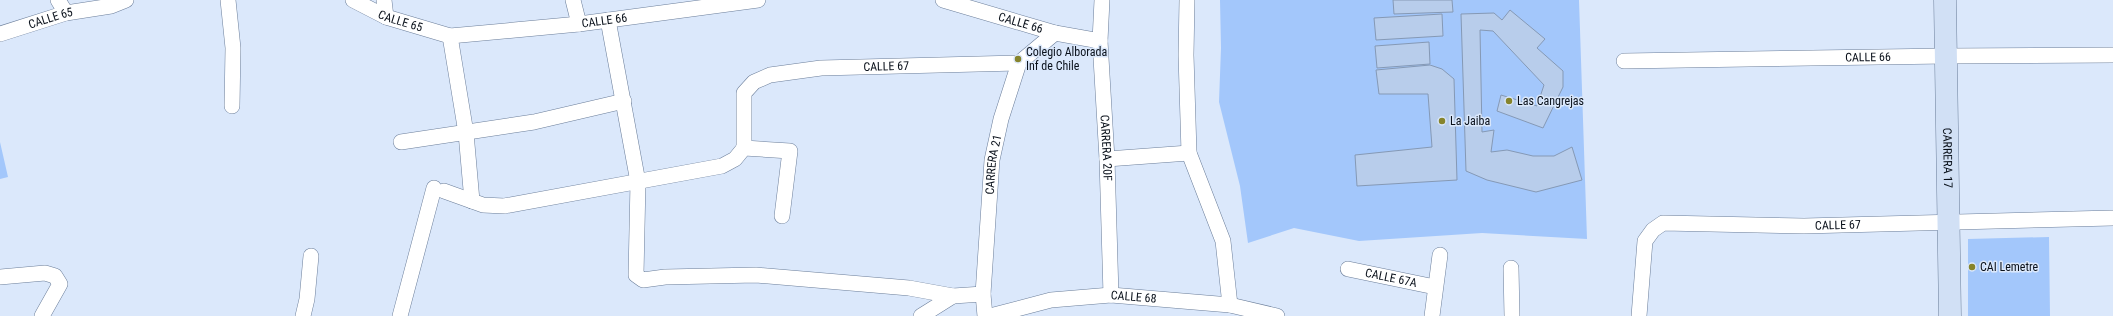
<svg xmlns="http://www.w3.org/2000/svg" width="2113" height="316" viewBox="0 0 2113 316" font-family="'Roboto Condensed',sans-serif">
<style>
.green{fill:#a3c7fb}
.building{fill:#b8cdeb;stroke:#8599b5}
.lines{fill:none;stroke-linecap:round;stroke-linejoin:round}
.minor-casing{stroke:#6b7e9a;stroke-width:16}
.secondary-casing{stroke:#6b7e9a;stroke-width:23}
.minor{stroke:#fff;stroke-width:15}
.secondary{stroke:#d1e0f5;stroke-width:22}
.poi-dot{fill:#86842c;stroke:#dbe8fb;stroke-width:1.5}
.labels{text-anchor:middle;stroke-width:3;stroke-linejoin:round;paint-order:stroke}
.street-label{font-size:12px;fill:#09101a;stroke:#dbe8fb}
.poi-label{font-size:12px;fill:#09101a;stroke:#dbe8fb;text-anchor:start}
</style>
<rect width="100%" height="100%" fill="#dbe8fb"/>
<path class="green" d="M1220,0H1579L1587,239L1482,233L1359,241L1294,228L1248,243L1240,186L1219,102L1221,48Z
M0,142L8,177L0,179Z
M2049,237L2050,316H1968V239Z"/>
<path class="building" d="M1393,0H1452L1453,12L1394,14Z
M1510,10L1545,39L1537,48L1563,71V87L1543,128L1497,111L1501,95L1537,106L1544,85L1493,31L1480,30L1482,132L1494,130L1491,152L1507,150L1533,156H1554L1572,147L1582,180L1536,192L1487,180L1466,171L1461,14L1494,13L1502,20Z
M1442,14L1443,36L1376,40L1374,18Z
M1429,42L1430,64L1377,68L1375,46Z
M1430,65L1442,69L1454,79L1457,180L1357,186L1355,155L1432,147L1428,94H1379L1376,70Z"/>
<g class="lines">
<g class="minor-casing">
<g id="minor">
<path d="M58,0L66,13"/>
<path d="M228,0L233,48L232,106"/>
<path id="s1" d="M353,0L386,17L450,36L579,24L758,0"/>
<path d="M384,0L386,17"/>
<path d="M573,0L579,24"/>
<path id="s2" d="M943,0L1055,33L1100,41"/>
<path id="s3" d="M1102,0L1100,41L1107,159L1111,295"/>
<path d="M1187,0L1186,55L1189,153L1223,241L1230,305"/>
<path d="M608,20L638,182L636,275L643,280L665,277L756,275L909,288L953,296L983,294"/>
<path id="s4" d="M0,34L66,13L111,6L126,0"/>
<path d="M450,36L466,133L472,201"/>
<path id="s5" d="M1624,61L1946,56L2113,55"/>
<path d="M401,142L534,122L624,101"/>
<path id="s6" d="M744,148V93L754,82L770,75L821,68L1019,63"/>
<path d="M1107,159L1189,153"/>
<path d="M444,191L483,205L504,206L722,166L735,159L744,148L790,151L782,216"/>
<path d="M1511,268L1512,316"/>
<path id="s7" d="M1348,269L1435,287"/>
<path d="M0,277L45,273L55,276L60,284L42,316"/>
<path d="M303,316L307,299L311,256"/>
<path d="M400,316L434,188"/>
<path d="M921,316L953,296"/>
<path id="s8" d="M985,316L983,294L992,160L1001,119L1019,63L1055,33"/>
<path id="s9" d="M990,316L1051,300L1111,295L1230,305L1277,316"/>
<path d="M1432,316L1440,255"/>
<path id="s10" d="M1639,316L1645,241L1653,230L1663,223L1804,226L2113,218"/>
</g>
</g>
<g class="secondary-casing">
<g id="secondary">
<path id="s11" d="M1945,0L1950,316"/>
</g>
</g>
<use href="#minor" class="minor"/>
<use href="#secondary" class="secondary"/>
</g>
<g class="poi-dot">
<circle cx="1018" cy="59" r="4"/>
<circle cx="1509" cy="101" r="4"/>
<circle cx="1442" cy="121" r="4"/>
<circle cx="1972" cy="267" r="4"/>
</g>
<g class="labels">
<g class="street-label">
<text dy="4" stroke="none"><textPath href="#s4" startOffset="53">CALLE 65</textPath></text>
<text dy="4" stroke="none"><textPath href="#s1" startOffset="52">CALLE 65</textPath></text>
<text dy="4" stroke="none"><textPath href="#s1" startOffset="259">CALLE 66</textPath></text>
<text dy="4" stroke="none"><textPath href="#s2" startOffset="81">CALLE 66</textPath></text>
<text dy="4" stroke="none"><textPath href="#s5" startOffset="244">CALLE 66</textPath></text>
<text dy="4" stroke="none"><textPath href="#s6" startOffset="204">CALLE 67</textPath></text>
<text dy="4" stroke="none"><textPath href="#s3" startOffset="148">CARRERA 20F</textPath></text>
<text dy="4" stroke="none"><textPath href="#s11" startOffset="158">CARRERA 17</textPath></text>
<text dy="4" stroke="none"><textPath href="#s8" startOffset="152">CARRERA 21</textPath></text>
<text dy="4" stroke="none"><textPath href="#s10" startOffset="276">CALLE 67</textPath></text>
<text dy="4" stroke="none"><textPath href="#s7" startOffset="44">CALLE 67A</textPath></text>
<text dy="4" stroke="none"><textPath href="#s9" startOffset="146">CALLE 68</textPath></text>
</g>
<g class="poi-label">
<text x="1026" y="56">Colegio Alborada<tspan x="1026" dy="14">Inf de Chile</tspan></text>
<text x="1517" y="105">Las Cangrejas</text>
<text x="1450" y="125">La Jaiba</text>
<text x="1980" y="271">CAI Lemetre</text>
</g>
</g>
</svg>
